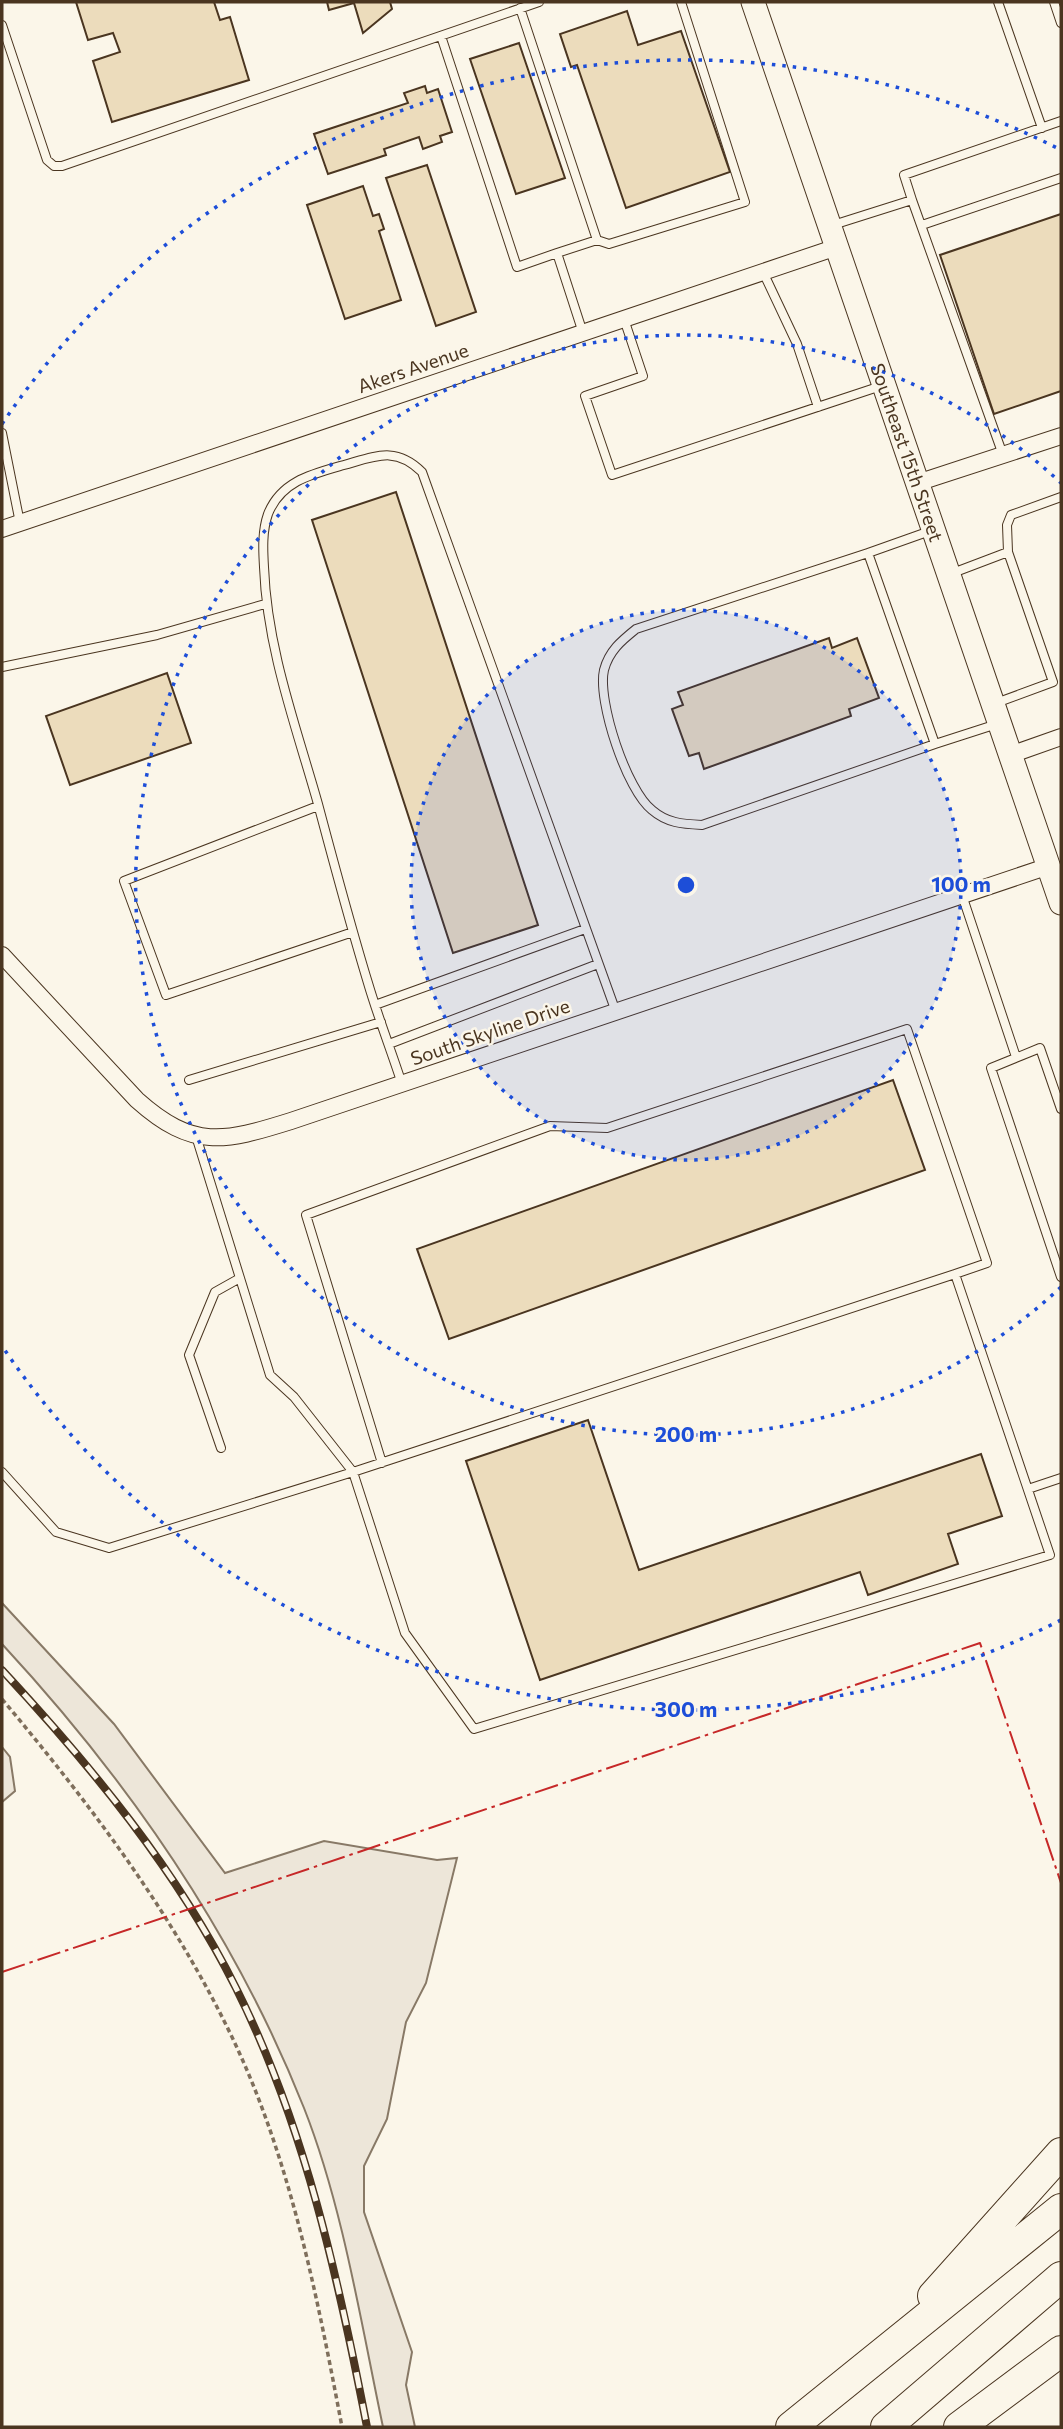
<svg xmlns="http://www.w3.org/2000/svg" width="1063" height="2429" viewBox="0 0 1063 2429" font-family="Commissioner,sans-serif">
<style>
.green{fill:#ede6d9;stroke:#887966;stroke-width:2}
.building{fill:#ecdcbc;stroke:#4a3520;stroke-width:2}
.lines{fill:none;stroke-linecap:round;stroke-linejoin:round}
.service-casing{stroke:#4a3520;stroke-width:10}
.minor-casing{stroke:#4a3520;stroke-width:18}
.secondary-casing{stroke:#4a3520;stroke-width:25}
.motorway-casing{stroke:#4a3520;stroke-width:32}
.path{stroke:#7f6f5c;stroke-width:3.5;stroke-dasharray:5 3.5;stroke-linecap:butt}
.service{stroke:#fbf6e9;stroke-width:8}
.minor{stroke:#fbf6e9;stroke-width:16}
.secondary{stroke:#fbf6e9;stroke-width:23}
.motorway{stroke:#fbf6e9;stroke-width:30}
.rail-casing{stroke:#4a3520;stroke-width:8}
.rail{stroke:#fbf6e9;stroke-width:5;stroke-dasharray:16;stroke-linecap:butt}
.power{stroke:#c62828;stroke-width:2;stroke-dasharray:24 5 3.5 5;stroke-linecap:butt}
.ring{fill:none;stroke:#1d4ed8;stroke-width:3.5;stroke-dasharray:3.5 7}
.labels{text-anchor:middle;stroke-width:5;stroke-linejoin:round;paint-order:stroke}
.street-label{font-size:19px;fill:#4a3520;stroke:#fbf6e9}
.centre{fill:#1d4ed8;stroke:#fbf6e9;stroke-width:3.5}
.ring-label{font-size:21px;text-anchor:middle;font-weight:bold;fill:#1d4ed8;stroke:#fbf6e9;stroke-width:5;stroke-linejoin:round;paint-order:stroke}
</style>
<rect width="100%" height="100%" fill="#fbf6e9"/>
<path class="green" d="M2,1603L114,1724L225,1873L324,1841L437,1860L457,1858L426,1983L406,2022L387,2119L364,2166V2212L412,2352L406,2385L415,2427H383C361,2323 343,2207 304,2108C235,1934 128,1780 2,1644Z
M2,1747L10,1757L15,1791L2,1802Z"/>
<path class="building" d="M76,2H214L220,20L230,17L249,80L112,122L93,61L120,52L113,33L88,40Z
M327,2H390L392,9L363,33L354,3L329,10Z
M627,11L638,45L681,31L730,172L626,208L577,65L571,67L560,34Z
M519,43L565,178L516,194L470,59Z
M425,86L427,93L438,89L452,132L440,136L442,142L423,149L419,137L384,149L386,155L328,174L314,134L408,103L404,93Z
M427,165L476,312L436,326L386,178Z
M363,186L373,216L379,214L384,229L379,231L401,300L345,319L307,205Z
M1061,214V391L994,414L940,255Z
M396,492L538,925L453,953L312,520Z
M829,638L832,648L857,638L879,698L849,709L851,716L704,769L699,753L689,756L672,709L683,705L678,692Z
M167,673L191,743L70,785L46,716Z
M893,1080L925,1170L449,1339L417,1249Z
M588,1420L639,1570L981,1454L1002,1516L948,1534L958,1564L868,1595L860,1572L540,1680L466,1461Z"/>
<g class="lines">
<g class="service-casing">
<path id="service" d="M998,2L1042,128
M1054,2L1061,23
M520,8L597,240L557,253L583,333
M2,25L47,160L54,166H62L539,2
M441,36L517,267L557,253
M912,200L904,175L1061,121
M833,225L912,200L1003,455
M922,225L1061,178
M597,240L609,244L745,202L681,2
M763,272L797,344L818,407
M624,319L643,376L585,396L612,475L881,386
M2,433L20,523
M930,531L868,553L935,744L997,724
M1008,552L1007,525L1011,515L1061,497
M868,553L636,629C621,641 609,651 604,670C597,701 627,791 652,810C667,823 682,824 702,825L935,744
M950,574L1008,552L1053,682L996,703
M2,667L157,635L265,604
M318,806L124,881L166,995L353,932
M962,895L1016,1057
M375,1005L585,929
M389,1044L598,964
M189,1080L381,1022
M402,1084C391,1050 378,1017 368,983C350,924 334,864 318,804C296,726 267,649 264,567C263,550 262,531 268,514C281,481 312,474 344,465C376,456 396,446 422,472L616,1012
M1061,1109L1040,1048L991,1068L1061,1277
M221,1448L189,1355L215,1292L240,1278
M382,1463L306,1215L550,1126L607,1128L907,1029L987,1263L955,1274L1050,1555L474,1729L405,1633L353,1472L955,1274
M2,1472L56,1532L109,1548L353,1472L294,1397L270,1375L196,1136
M1028,1489L1061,1478"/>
</g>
<g class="minor-casing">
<path id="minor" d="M917,483L1061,436
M2,529L837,247
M1010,755L1061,737
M2,955L137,1100C193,1150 224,1142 291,1121L1049,866"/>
</g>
<g class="secondary-casing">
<g id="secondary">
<path id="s1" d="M753,2L1061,903"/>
</g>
</g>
<g class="motorway-casing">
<path id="motorway" d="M933,2296L1061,2153
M791,2427L1061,2209
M886,2427L1061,2277
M959,2427L1061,2351"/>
</g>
<path class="path" d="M2,1699C90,1804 171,1911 231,2035C290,2157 317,2295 342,2427"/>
<use href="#service" class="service"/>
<use href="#minor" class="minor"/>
<use href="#secondary" class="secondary"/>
<use href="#motorway" class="motorway"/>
<g class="rail-casing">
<path id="rail" d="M2,1670C91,1766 177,1870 236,1988C305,2126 338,2277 367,2427"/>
</g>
<use href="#rail" class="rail"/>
<path class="power" d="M2,1972L980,1643L1061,1883"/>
</g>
<circle cx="686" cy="885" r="275" fill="#1d4ed8" fill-opacity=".12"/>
<g class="ring">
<circle cx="686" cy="885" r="275"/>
<path d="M1061 1287A550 550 0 1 1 1061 483"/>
<path d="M1061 1620A825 825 0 0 1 2 1346M2 424A825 825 0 0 1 1061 150"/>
</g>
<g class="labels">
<g class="street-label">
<text transform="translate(413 368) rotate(-19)" y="7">Akers Avenue</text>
<text dy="7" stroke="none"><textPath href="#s1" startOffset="476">Southeast 15th Street</textPath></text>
<text transform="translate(490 1032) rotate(-19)" y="7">South Skyline Drive</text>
</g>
</g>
<circle cx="686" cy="885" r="10" class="centre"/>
<g class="ring-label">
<text x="961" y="892">100 m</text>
<text x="686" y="1442">200 m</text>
<text x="686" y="1717">300 m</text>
</g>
<rect width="1063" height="2429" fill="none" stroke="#4a3520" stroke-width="7"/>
</svg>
